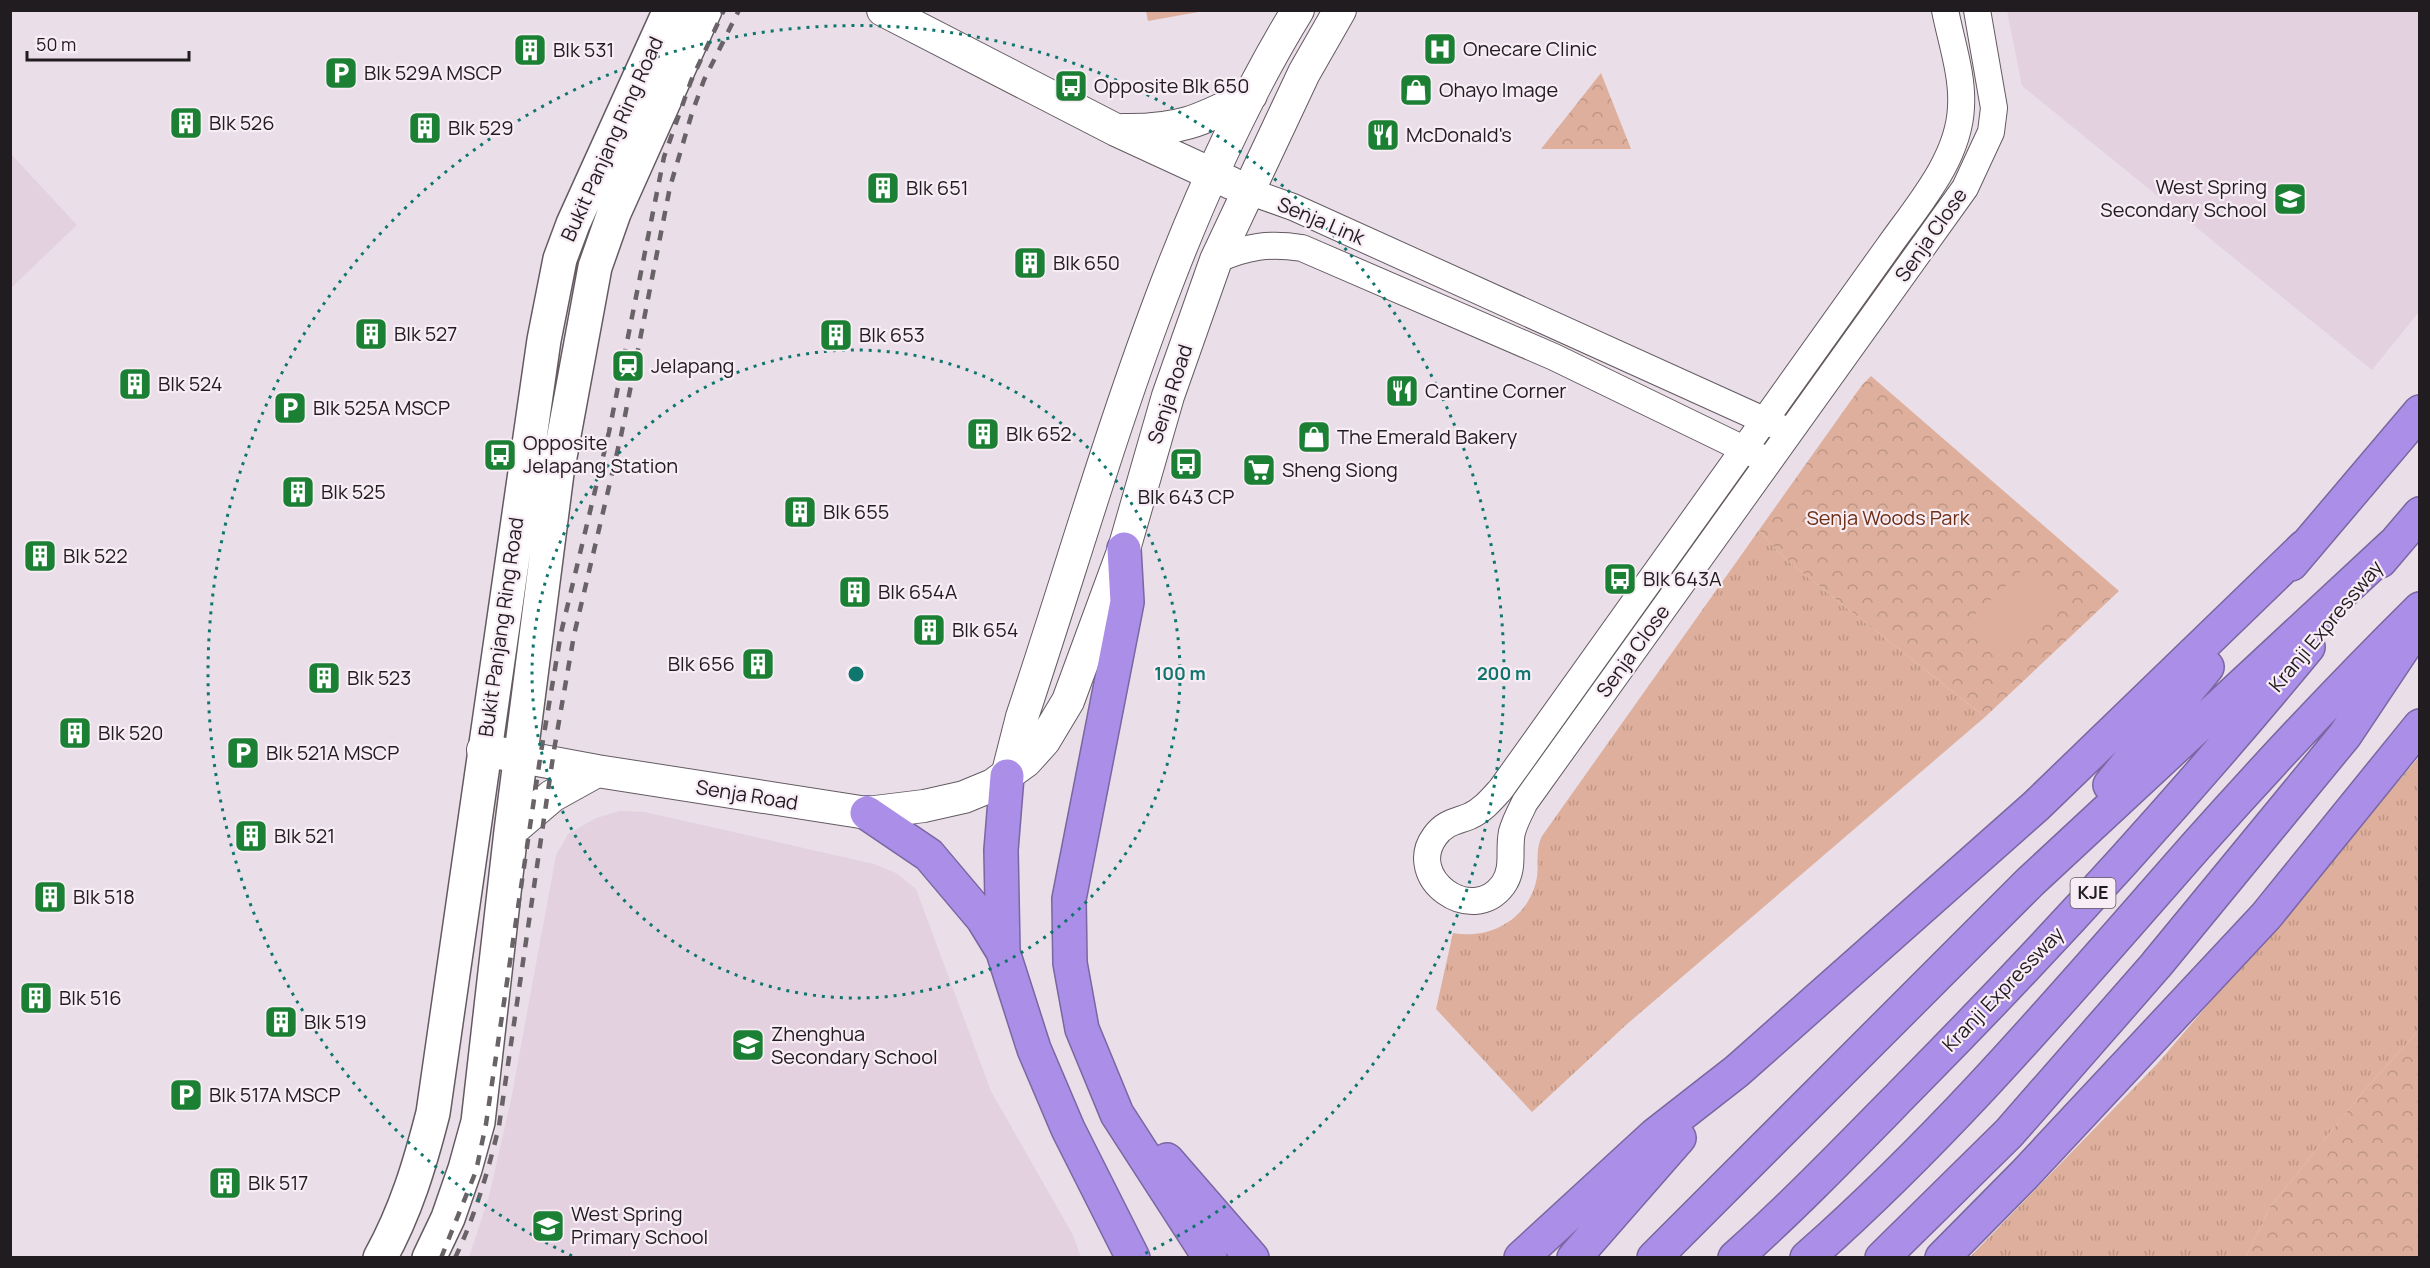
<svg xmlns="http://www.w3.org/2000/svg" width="2430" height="1268" viewBox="0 0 2430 1268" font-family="Manrope,sans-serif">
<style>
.built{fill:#e3d1df}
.grass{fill:url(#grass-tufts)}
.forest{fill:url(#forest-crowns)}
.pitch{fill:#deaf9c}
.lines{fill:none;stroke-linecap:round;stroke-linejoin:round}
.minor-casing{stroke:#645b62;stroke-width:28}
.tertiary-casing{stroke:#645b62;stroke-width:34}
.secondary-casing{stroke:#645b62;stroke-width:36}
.motorway-casing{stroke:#7a66a1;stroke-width:36}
.minor{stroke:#fff;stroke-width:26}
.tertiary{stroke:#fff;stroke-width:32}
.secondary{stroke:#fff;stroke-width:33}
.motorway{stroke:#ab8ee7;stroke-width:33}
.rail{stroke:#696368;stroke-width:4.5;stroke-dasharray:10 10;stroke-linecap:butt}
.ring{fill:none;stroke:#0f766e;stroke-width:3;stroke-dasharray:3 6}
.labels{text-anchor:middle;stroke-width:4.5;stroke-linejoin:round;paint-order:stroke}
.shield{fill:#f8ecf5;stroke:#615a5f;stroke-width:1.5}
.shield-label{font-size:18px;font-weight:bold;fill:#201c1f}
.poi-label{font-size:20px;fill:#201c1f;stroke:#f8ecf5;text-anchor:start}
.street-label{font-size:20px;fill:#201c1f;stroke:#f8ecf5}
.park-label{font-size:20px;fill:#6e3015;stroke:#f8ecf5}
.centre{fill:#0f766e;stroke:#f8ecf5;stroke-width:3}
.ring-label{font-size:18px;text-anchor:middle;font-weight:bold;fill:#0f766e;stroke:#f8ecf5;stroke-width:4.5;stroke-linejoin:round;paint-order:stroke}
</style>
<defs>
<pattern id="grass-tufts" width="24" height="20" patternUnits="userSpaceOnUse" patternTransform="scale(1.5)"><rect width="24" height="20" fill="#deaf9c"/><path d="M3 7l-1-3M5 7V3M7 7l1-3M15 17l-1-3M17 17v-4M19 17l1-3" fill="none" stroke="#be9686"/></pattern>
<pattern id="forest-crowns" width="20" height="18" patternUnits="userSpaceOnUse" patternTransform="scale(1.5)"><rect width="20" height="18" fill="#deaf9c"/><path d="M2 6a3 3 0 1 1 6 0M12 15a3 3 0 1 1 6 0" fill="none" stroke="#be9686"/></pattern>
</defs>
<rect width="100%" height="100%" fill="#eadfe8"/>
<path class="built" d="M2007,11H2419V312L2372,370L2022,86Z
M11,154L77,225L11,288Z
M620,811L645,812L874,864L896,873L916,889L991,1091L1073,1235L1081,1257H469L489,1196L511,1100L556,855L568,834L596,818Z"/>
<path class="grass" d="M1759,530L1778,552L1805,575L1985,717L1626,1025L1532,1112L1436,1009L1453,933C1491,940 1530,918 1537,877C1539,863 1535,850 1542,836Z
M2419,757V1030L2362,1093L2270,1207L2246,1257L1969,1258L2158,1063Z"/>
<path class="forest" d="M1601,73L1631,149H1541Z
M1871,376L2119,591L1985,717L1805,575L1778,552L1759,530L1862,385Z
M2419,1030V1257H2246L2270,1207L2362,1093Z"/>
<path class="pitch" d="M1204,11L1148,21L1146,11L1204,10Z
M2025,568L2062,607L2001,664L1964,625Z"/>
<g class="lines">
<g class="minor-casing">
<path id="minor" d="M1945,10C1951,41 1963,75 1961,107C1959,159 1918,205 1889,246L1501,789C1492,799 1483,810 1470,816C1456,822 1445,822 1435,836C1404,878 1472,927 1503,885C1515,868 1508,850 1512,832C1515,821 1520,812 1525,802L1965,188L1991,132L1994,108L1977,10
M1248,191L1293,207L1779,427
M1216,260C1247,246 1269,243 1302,248L1554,357L1758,456"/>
</g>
<g class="tertiary-casing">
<path id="tertiary" d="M883,10L1116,130L1231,183
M1123,130C1181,131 1201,120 1251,95
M483,750L597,771L867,813L924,806L964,797L993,785L1026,761L1044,741L1068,701L1124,549L1168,396L1216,260L1304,73L1340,10
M1007,776L1022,717C1102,478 1165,228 1298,10
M511,831L552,796L597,771"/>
</g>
<g class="secondary-casing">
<path id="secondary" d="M380,1258C406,1211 420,1164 433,1113L544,340L560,259L573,224L670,10
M429,1258L448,1218L465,1169L478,1122L511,831L557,473L595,267L614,213L705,10"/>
</g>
<g class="motorway-casing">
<path id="motorway" d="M1124,549L1127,602L1069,899L1070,963L1082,1029L1117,1114L1210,1258
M2380,561L2420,514
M2291,564L2420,412
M1007,776L1001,850L1003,952L1034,1049L1068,1129L1133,1258
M2110,785L2207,667
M867,813L929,855L983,919L1002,950
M1167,1160L1252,1258
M1521,1258L1655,1135L1737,1071L2036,806L2304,547
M1574,1258L1679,1138
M1654,1258L2030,882L2394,544
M1735,1258C1799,1201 1859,1138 1919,1077C2055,939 2185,796 2308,647
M1807,1258C1950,1132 2070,989 2196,846C2268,765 2342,686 2420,609
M1882,1258L2009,1133L2156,965L2345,735L2407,642
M1942,1258L2024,1175L2266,916L2420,726"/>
</g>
<use href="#minor" class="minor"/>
<use href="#tertiary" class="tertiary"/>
<use href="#secondary" class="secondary"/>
<use href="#motorway" class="motorway"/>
<path class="rail" d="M441,1258L476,1171L486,1124L541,752L561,633L609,432L664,157L691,81L724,10
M455,1258C475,1216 488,1172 499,1126L554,750L574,635L621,436L670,187L692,113L704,80L739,10"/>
</g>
<g class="ring">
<circle cx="856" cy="674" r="324"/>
<path d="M572 1256A648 648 0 1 1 1140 1256"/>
</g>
<defs>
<g id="hospital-square" transform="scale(1.725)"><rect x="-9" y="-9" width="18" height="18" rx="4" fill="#1c8034" stroke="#f8ecf5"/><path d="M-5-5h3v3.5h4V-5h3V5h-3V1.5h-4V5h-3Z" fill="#fff"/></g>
<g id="building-square" transform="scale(1.725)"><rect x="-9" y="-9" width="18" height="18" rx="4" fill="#1c8034" stroke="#f8ecf5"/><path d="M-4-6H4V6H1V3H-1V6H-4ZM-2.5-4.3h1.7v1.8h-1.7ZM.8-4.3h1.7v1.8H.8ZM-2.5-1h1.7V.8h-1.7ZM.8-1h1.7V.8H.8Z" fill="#fff"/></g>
<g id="parking-square" transform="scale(1.725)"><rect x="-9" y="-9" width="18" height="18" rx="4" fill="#1c8034" stroke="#f8ecf5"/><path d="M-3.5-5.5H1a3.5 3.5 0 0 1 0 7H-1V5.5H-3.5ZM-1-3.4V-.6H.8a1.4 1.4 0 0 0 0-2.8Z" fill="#fff"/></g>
<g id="bus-square" transform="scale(1.725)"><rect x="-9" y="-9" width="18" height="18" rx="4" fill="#1c8034" stroke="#f8ecf5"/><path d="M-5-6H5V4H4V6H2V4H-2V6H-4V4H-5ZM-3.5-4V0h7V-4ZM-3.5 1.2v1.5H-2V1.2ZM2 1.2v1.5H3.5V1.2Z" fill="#fff"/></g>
<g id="shop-square" transform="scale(1.725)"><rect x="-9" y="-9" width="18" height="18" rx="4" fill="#1c8034" stroke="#f8ecf5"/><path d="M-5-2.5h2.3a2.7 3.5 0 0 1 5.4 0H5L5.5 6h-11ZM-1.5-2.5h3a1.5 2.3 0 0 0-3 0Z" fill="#fff"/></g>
<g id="restaurant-square" transform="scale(1.725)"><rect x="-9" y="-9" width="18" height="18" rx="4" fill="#1c8034" stroke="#f8ecf5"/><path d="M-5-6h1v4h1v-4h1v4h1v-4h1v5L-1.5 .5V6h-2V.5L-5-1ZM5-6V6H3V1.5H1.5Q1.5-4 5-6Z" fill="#fff"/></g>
<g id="school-square" transform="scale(1.725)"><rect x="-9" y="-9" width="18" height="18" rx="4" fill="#1c8034" stroke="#f8ecf5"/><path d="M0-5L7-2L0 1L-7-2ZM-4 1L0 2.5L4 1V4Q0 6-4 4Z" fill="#fff"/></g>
<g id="station-square" transform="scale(1.725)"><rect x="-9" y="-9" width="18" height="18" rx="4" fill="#1c8034" stroke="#f8ecf5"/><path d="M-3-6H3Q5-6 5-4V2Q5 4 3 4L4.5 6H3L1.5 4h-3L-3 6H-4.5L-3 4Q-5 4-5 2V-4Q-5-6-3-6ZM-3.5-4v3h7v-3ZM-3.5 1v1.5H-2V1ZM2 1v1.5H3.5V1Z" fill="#fff"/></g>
<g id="supermarket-square" transform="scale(1.725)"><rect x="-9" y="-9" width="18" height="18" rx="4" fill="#1c8034" stroke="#f8ecf5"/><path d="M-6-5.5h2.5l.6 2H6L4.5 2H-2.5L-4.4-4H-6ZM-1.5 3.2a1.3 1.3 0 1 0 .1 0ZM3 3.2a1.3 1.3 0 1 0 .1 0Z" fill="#fff"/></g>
</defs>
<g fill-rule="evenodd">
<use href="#hospital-square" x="1440" y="49"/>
<use href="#building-square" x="530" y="50"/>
<use href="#parking-square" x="341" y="73"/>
<use href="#bus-square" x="1071" y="86"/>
<use href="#shop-square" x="1416" y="90"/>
<use href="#building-square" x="186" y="123"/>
<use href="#building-square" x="425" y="128"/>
<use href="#restaurant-square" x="1383" y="135"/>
<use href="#building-square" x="883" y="188"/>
<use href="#school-square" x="2290" y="199"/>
<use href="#building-square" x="1030" y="263"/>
<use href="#building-square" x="371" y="334"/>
<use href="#building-square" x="836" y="335"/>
<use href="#station-square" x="628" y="366"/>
<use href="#building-square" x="135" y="384"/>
<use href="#restaurant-square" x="1402" y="391"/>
<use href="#parking-square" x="290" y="408"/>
<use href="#building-square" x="983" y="434"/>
<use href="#shop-square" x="1314" y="437"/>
<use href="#bus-square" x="500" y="455"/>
<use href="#bus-square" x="1186" y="464"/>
<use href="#supermarket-square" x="1259" y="470"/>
<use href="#building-square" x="298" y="492"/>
<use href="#building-square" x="800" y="512"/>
<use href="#building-square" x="40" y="556"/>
<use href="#bus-square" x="1620" y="579"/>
<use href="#building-square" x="855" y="592"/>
<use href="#building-square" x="929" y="630"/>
<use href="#building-square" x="758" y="664"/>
<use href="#building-square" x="324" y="678"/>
<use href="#building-square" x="75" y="733"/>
<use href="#parking-square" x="243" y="753"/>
<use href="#building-square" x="251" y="836"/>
<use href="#building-square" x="50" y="897"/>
<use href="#building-square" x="36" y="998"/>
<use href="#building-square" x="281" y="1022"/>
<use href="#school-square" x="748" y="1045"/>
<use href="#parking-square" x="186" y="1095"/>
<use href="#building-square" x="225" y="1183"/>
<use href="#school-square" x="548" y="1226"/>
</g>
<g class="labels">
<rect class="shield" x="2070.5" y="878" width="45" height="30" rx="4.5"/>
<g class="shield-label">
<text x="2093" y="899">KJE</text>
</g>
<g class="poi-label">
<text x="1463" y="56">Onecare Clinic</text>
<text x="553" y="57">Blk 531</text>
<text x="364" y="80">Blk 529A MSCP</text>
<text x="1094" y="93">Opposite Blk 650</text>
<text x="1439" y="97">Ohayo Image</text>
<text x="209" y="130">Blk 526</text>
<text x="448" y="135">Blk 529</text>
<text x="1406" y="142">McDonald's</text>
<text x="2267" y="194" text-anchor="end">West Spring<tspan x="2267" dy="23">Secondary School</tspan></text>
<text x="906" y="195">Blk 651</text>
<text x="1053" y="270">Blk 650</text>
<text x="394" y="341">Blk 527</text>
<text x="859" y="342">Blk 653</text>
<text x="651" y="373">Jelapang</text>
<text x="158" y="391">Blk 524</text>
<text x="1425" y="398">Cantine Corner</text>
<text x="313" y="415">Blk 525A MSCP</text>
<text x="1006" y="441">Blk 652</text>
<text x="1337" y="444">The Emerald Bakery</text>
<text x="523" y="450">Opposite<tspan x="523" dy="23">Jelapang Station</tspan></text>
<text x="1282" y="477">Sheng Siong</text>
<text x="321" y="499">Blk 525</text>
<text x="1186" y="504" text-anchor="middle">Blk 643 CP</text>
<text x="823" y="519">Blk 655</text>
<text x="63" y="563">Blk 522</text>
<text x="1643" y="586">Blk 643A</text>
<text x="878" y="599">Blk 654A</text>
<text x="952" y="637">Blk 654</text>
<text x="735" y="671" text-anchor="end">Blk 656</text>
<text x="347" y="685">Blk 523</text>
<text x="98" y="740">Blk 520</text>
<text x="266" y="760">Blk 521A MSCP</text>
<text x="274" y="843">Blk 521</text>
<text x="73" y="904">Blk 518</text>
<text x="59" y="1005">Blk 516</text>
<text x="304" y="1029">Blk 519</text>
<text x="771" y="1041">Zhenghua<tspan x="771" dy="23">Secondary School</tspan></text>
<text x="209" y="1102">Blk 517A MSCP</text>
<text x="248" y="1190">Blk 517</text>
<text x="571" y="1221">West Spring<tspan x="571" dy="23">Primary School</tspan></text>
</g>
<g class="street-label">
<text transform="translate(612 139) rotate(-66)" y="7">Bukit Panjang Ring Road</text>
<text transform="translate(1321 221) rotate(23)" y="7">Senja Link</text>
<text transform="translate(1931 235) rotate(-55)" y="7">Senja Close</text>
<text transform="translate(1170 394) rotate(-72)" y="7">Senja Road</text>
<text transform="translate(2326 626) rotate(-50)" y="7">Kranji Expressway</text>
<text transform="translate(501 627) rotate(-82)" y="7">Bukit Panjang Ring Road</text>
<text transform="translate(1633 651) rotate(-54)" y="7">Senja Close</text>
<text transform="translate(747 795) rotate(9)" y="7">Senja Road</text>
<text transform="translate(2003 989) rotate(-46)" y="7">Kranji Expressway</text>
</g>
<g class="park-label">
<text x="1888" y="525">Senja Woods Park</text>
</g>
</g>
<circle cx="856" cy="674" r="9" class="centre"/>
<g class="ring-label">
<text x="1180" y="680">100 m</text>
<text x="1504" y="680">200 m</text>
</g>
<rect width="2430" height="1268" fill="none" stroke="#201c1f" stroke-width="24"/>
<path d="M27 51v9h162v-9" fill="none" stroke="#201c1f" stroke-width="3"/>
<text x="36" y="51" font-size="18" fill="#201c1f" stroke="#f8ecf5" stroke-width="4.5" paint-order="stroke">50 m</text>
</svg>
